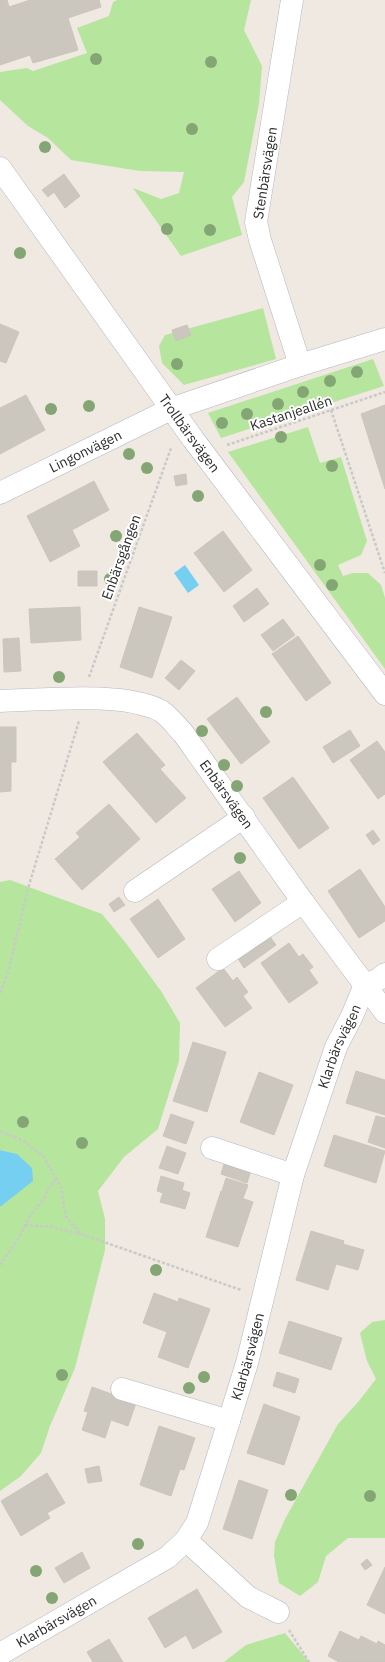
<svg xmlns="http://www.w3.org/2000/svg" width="385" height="1662" viewBox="0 0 385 1662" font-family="'IBM Plex Sans',sans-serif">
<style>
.green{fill:#b6e59e}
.water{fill:#75cff0}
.building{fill:#cbc7bf;stroke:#cbc5ba}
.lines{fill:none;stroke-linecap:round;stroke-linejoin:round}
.minor-casing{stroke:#b4b7c1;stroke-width:23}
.path{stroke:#c9c9c9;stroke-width:2.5;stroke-dasharray:3 2;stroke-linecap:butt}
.minor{stroke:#fff;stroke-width:22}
.tree{fill:#84a574}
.labels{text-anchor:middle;stroke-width:4;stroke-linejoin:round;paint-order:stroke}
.street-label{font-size:14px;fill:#2e2e2e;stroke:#fff}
</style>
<rect width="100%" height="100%" fill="#efe9e1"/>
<path class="green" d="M117,0H251L244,30L262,66L259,104L244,182L232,197L242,235L181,256L133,188L161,199L179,193L184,172L140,171L71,160L48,138L28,126L0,100V72L27,68L33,71L87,53L77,28L109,16L113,2Z
M263,308L276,359L184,385L162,363L159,346L165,335Z
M373,359L384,386L221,438L208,413Z
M308,427L320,463L341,457L367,541L361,555L338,565L343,576L353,573H368L381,585L385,598V669L228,452Z
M10,880L102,914L125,942L161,991L180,1023L179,1061L158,1129L124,1157L98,1191L105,1219V1250L75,1368L50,1426L41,1453L21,1476L0,1491V1207L13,1196L17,1154L0,1150V882Z
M385,1320V1538H348L326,1556L318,1582L300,1596L279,1583L274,1556L275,1542L285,1519L338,1424L359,1401L376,1379L367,1361L360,1333L372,1322Z
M285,1633L309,1662H224L246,1645Z"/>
<path class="water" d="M185,565L199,585L188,593L174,573Z
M0,1150L17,1154L32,1168L33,1181L0,1207Z"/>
<path class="building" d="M0,0H7L9,7L30,0H99L101,7L68,18L78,50L33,63L30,55L0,65Z
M64,174L80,196L65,208L54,192L48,197L42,190Z
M0,324L19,332L6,363L0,361Z
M187,325L191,335L176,341L172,330Z
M26,395L45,430L0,454V408Z
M385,405V489L361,414Z
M186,474L187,484L176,486L174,476Z
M94,481L109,510L72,530L80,546L50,562L27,516Z
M223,531L252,570L224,592L194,553Z
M78,571H97V586H78Z
M257,588L269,604L244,622L233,606Z
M80,607L81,640L31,643L29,609Z
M139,607L172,617L152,678L120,667Z
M283,619L295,635L273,651L261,635Z
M298,636L331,683L306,701L272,654Z
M19,638L21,671L4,672L3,639Z
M181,660L195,671L179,690L165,678Z
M237,697L270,742L241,764L207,719Z
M0,727H16V762H11V791L0,792Z
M350,730L360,746L333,763L323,747Z
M137,733L165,765L160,769L186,798L156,823L103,762Z
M377,741L385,752V794L378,799L350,760Z
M293,777L329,828L299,849L263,798Z
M109,804L140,839L82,890L55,859L80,837L76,833Z
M373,830L380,840L373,845L366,835Z
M360,869L385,907V921L359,938L328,891Z
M239,871L261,903L235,922L212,889Z
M119,897L125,905L114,912L109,904Z
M158,899L185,939L158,958L130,919Z
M266,931L276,945L244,968L235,954Z
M289,943L299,957L303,954L313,967L309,970L318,983L289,1003L261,963Z
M223,968L233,981L237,977L248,992L243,996L252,1008L225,1027L196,988Z
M193,1042L226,1052L207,1112L173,1101Z
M356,1071L385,1080V1115L346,1103Z
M259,1072L293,1085L274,1135L240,1122Z
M171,1114L194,1122L186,1144L163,1136Z
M376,1116L385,1118V1148L368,1142Z
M334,1135L385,1151L376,1183L324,1166Z
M167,1146L186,1153L178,1174L159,1168Z
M225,1161L251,1170L247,1183L221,1174Z
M161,1176L184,1183L182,1190L190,1193L185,1209L160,1202L163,1193L157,1191Z
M226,1178L248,1185L243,1198L222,1191Z
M221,1191L253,1202L238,1247L206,1237Z
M311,1231L344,1241L343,1244L364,1250L358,1270L336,1264L328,1290L296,1280Z
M154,1293L178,1302L179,1298L210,1309L188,1368L158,1357L167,1332L143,1323Z
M289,1321L342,1338L331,1370L279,1353Z
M277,1372L299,1379L295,1393L273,1386Z
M92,1387L136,1403L128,1426L111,1420L105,1438L82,1430L88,1412L84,1411Z
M264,1404L300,1417L284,1465L247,1453Z
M159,1426L195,1438L184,1470L180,1469L171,1496L140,1485Z
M99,1466L102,1481L88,1483L85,1469Z
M47,1473L65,1503L47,1513L50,1518L21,1536L1,1501Z
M239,1480L268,1490L252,1539L223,1529Z
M82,1552L90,1568L64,1583L55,1568Z
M367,1559L372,1565L365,1570L361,1564Z
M385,1567V1614L367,1605Z
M197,1589L222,1632L193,1649L186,1635L165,1648L148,1618Z
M340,1631L359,1640L361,1636L377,1644L378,1641L385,1645V1662H339L328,1656Z
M109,1639L123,1662H93L87,1652Z"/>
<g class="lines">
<g class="minor-casing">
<g id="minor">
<path d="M292,0L256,222L260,240L300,365"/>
<path id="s1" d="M0,168L193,439L385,694"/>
<path id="s2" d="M0,493L171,409L300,365L385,339"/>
<path id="s3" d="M0,701C43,700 124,691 161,711C169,716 176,726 183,733L303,902L385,1012"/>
<path d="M135,891L244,817"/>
<path d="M218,959L303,902"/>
<path d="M212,1148L293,1175"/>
<path d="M122,1389L229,1421"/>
<path d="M186,1540L248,1597L278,1612"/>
<path id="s4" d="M0,1654L168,1557L186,1540L197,1523L247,1363L293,1175L336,1047L352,1016L365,985L379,979L385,974"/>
</g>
</g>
<path class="path" d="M331,410L385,573
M227,445L385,392
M89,677L171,448
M0,993L8,972L29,885L79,721
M0,1131L24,1141L43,1156L61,1187L66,1217L81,1234L241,1290
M25,1225L52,1227L81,1234
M0,1265L18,1239L31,1214L43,1200L49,1187L56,1179
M289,1630L309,1662"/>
<use href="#minor" class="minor"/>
</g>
<g class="tree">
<circle cx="96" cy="59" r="6"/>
<circle cx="211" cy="62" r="6"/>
<circle cx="192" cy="129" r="6"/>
<circle cx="45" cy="147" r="6"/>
<circle cx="167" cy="229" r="6"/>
<circle cx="210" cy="230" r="6"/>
<circle cx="20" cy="253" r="6"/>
<circle cx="177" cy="364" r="6"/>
<circle cx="357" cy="372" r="6"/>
<circle cx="330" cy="381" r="6"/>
<circle cx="303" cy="392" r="6"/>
<circle cx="278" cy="404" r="6"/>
<circle cx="89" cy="406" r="6"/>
<circle cx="51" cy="409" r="6"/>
<circle cx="247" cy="414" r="6"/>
<circle cx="222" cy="423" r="6"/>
<circle cx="281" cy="437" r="6"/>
<circle cx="129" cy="454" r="6"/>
<circle cx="332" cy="466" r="6"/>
<circle cx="147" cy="468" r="6"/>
<circle cx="198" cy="496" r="6"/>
<circle cx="116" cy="536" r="6"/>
<circle cx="320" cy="565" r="6"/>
<circle cx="110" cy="579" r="6"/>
<circle cx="332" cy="585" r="6"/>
<circle cx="59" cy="677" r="6"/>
<circle cx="266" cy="712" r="6"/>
<circle cx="202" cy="731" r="6"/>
<circle cx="224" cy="765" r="6"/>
<circle cx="237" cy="786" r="6"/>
<circle cx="240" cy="858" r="6"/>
<circle cx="23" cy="1122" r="6"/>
<circle cx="82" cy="1143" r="6"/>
<circle cx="156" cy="1270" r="6"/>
<circle cx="62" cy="1375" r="6"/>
<circle cx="204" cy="1377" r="6"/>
<circle cx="189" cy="1388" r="6"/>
<circle cx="291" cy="1495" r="6"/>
<circle cx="370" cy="1496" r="6"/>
<circle cx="138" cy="1544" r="6"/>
<circle cx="36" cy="1571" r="6"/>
<circle cx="52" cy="1598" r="6"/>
</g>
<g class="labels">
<g class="street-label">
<text transform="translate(265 173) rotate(-81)" y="5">Stenbärsvägen</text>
<text transform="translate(291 413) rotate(-18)" y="5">Kastanjeallén</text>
<text dy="5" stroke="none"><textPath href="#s1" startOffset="326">Trollbärsvägen</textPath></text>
<text dy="5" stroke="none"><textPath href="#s2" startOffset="95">Lingonvägen</textPath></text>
<text transform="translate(121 557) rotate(-70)" y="5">Enbärsgången</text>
<text dy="5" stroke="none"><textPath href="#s3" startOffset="269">Enbärsvägen</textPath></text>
<text dy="5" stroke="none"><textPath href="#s4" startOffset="737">Klarbärsvägen</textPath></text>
<text dy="5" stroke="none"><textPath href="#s4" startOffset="413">Klarbärsvägen</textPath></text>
<text dy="5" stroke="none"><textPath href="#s4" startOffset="65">Klarbärsvägen</textPath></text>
</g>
</g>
</svg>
